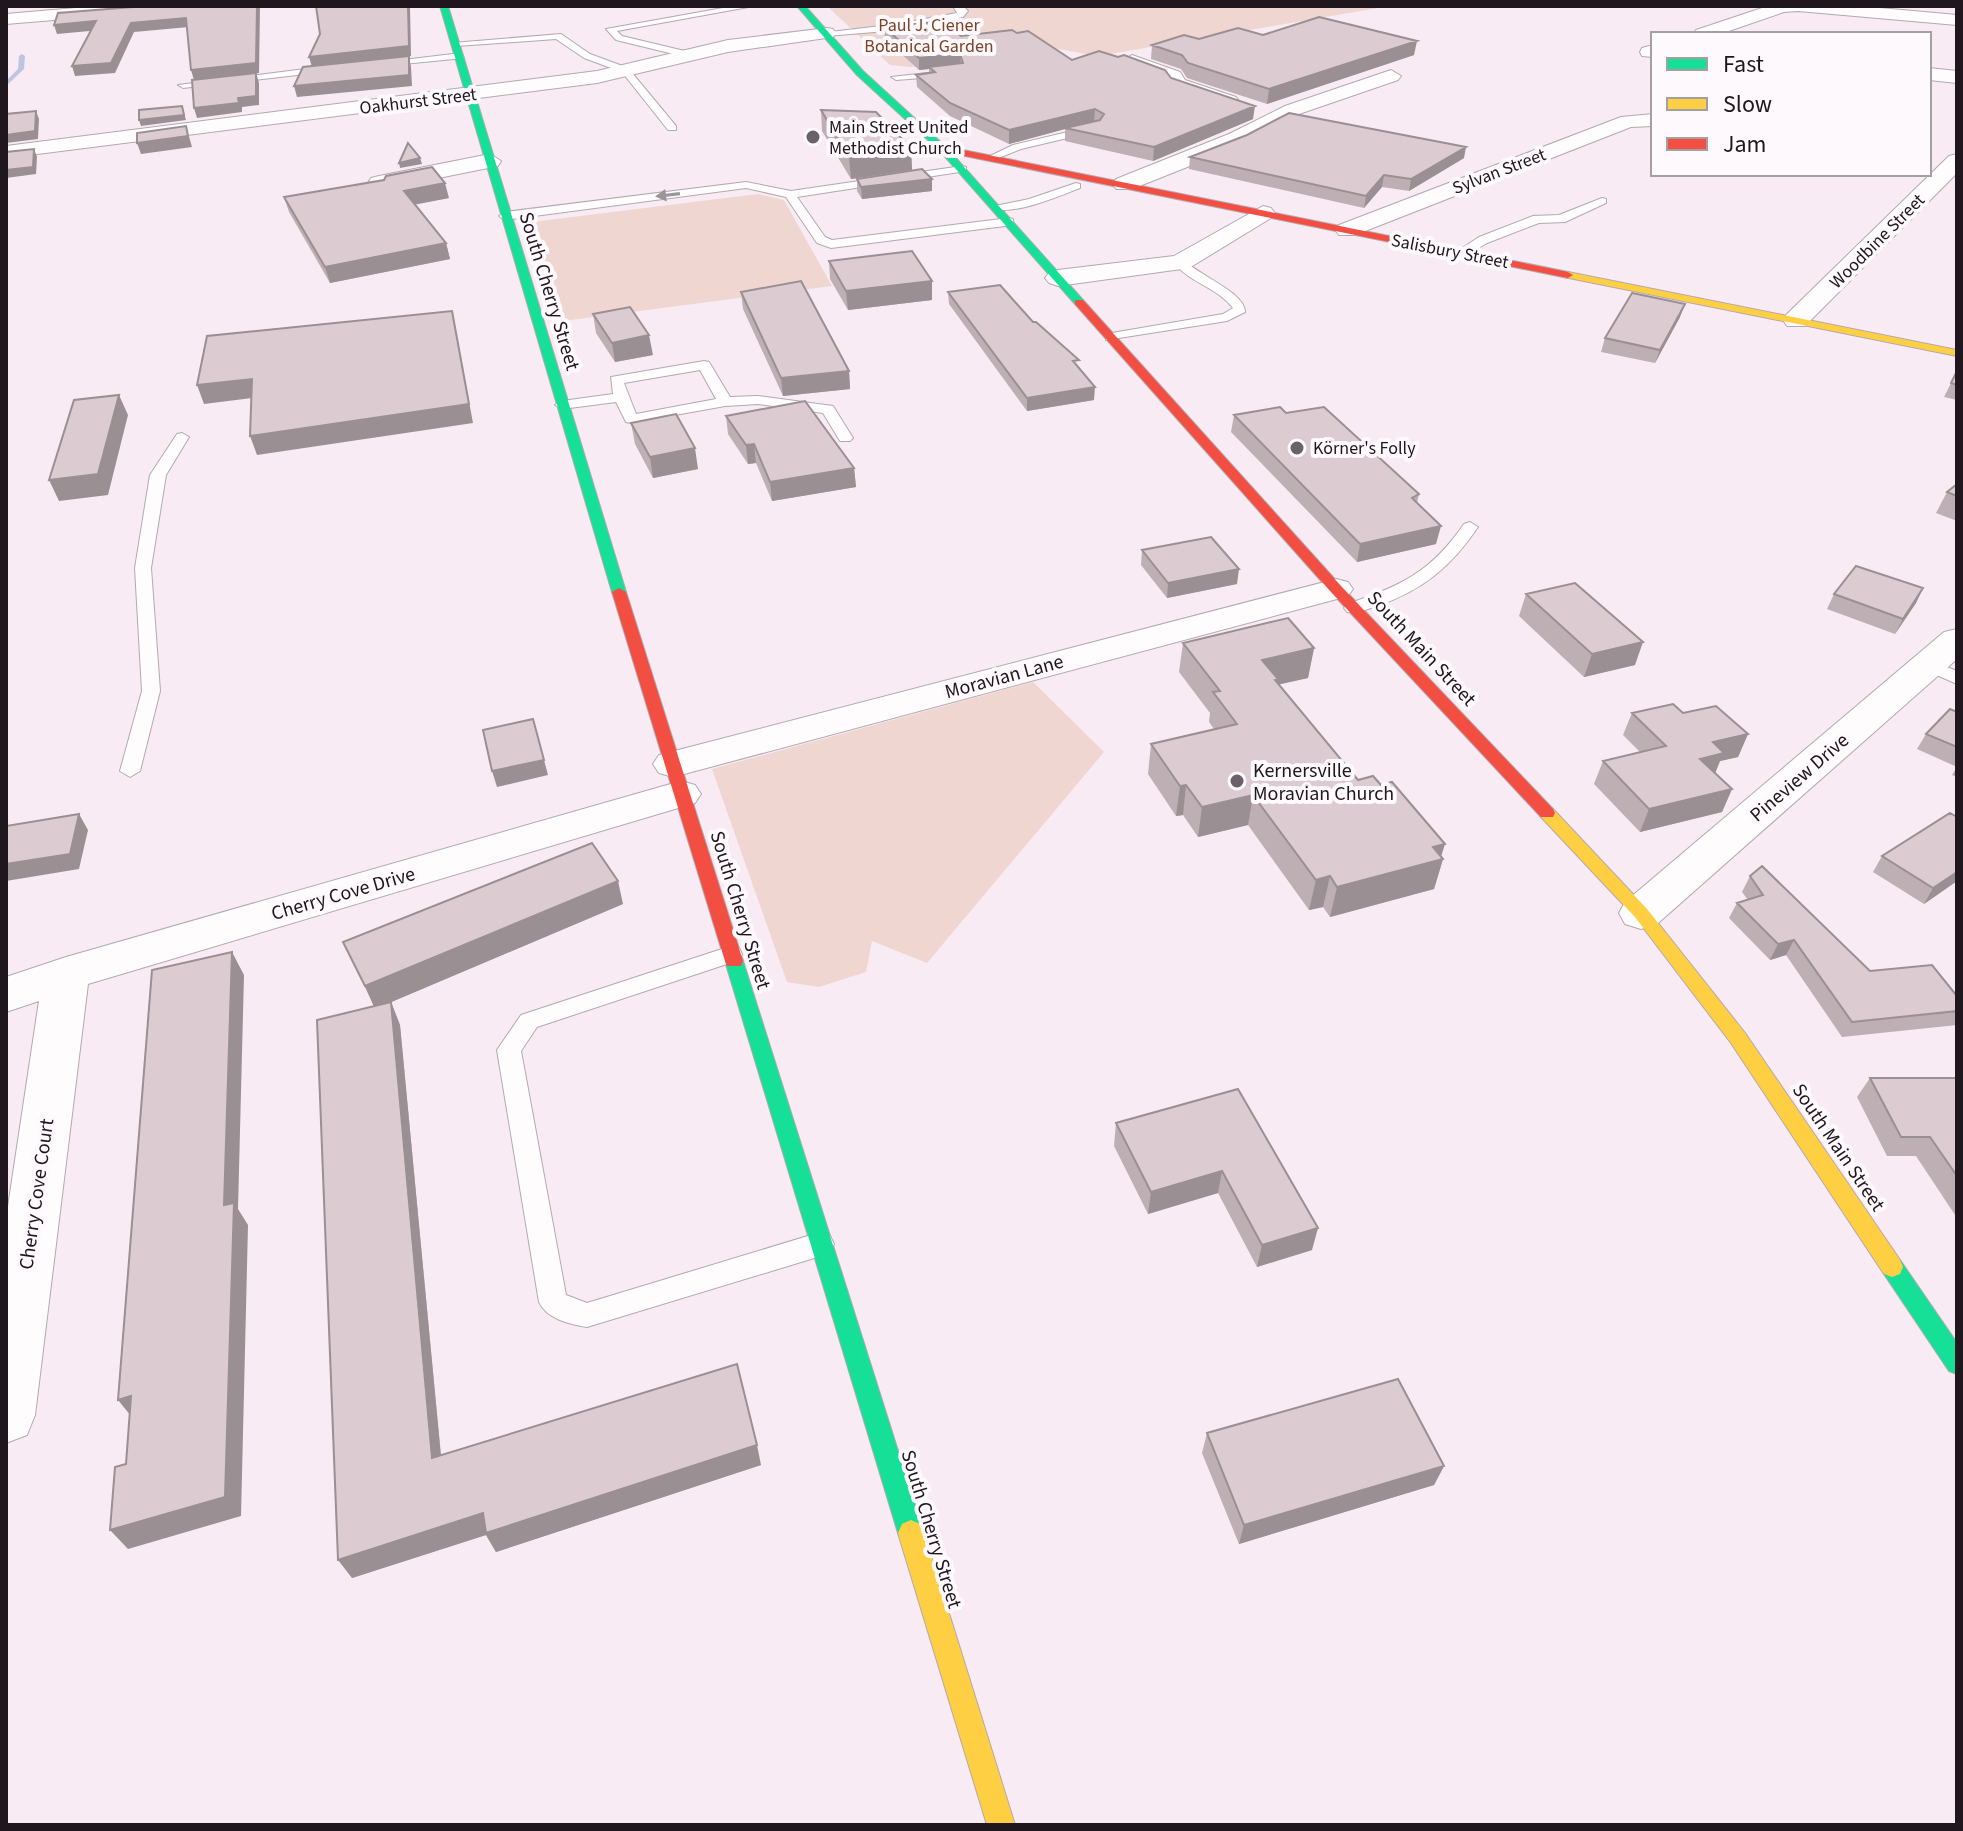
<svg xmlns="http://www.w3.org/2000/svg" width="1963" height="1831" viewBox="0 0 1963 1831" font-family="'Source Sans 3',sans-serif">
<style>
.green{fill:#efd6d1}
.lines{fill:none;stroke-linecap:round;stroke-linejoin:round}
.stream{fill:#bdc5e3;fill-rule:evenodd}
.lane-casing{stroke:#b3a9b0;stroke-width:2}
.street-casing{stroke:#b3a9b0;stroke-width:2}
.fast-casing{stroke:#b3a9b0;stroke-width:2}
.slow-casing{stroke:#b3a9b0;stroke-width:2}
.jam-casing{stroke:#b3a9b0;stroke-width:2}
.lane{fill:#fefcfd;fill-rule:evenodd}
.street{fill:#fefcfd;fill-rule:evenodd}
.fast{fill:#16e098;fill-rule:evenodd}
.slow{fill:#ffcf43;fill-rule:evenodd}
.jam{fill:#f24e42;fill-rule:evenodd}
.wall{fill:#bdafb4}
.shaded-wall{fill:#9a8f92}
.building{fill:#dcccd1;stroke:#9a8f92;stroke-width:2}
.oneway{fill:#9a9598}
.poi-dot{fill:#6b6168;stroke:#fef9fc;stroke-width:3}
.labels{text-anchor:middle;stroke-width:8;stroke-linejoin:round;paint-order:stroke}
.far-park-label{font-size:18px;fill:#7c4325;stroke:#fef9fc}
.far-street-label{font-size:18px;fill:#1f171d;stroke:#fef9fc}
.far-poi-label{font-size:18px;fill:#1f171d;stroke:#fef9fc;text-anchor:start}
.street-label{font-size:20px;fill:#1f171d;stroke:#fef9fc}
.poi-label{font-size:20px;fill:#1f171d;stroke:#fef9fc;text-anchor:start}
</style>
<rect width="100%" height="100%" fill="#f8ebf4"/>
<path class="green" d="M827,6H1390L1098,56L1013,41L966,65L910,67L890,65Z
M758,194L784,200L832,286L563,321L532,222Z
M1033,682L1104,752L927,963L872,941L866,972L819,987L787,982L712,769Z"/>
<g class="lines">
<path class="stream" d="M22,54L25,56L24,69L6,86V81L18,69L19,56Z"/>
<g class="lane-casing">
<path id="lane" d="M734,6H754L617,31L622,36L693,53L690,58L616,40L606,29Z
M953,6H963L968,11L963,17L898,30L827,36L822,33L898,24L957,13Z
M561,34L590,54L628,68L676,126V130H668L622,72L584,58L556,39L457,46L452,43Z
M461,53L464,58L383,66L378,63Z
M329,66L332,71L183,88L178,85Z
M946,71L949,76L896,80L891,77Z
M1093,126L1097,127V131L1021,149L991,161L986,158L1013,145Z
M962,166L966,167V171L797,197L825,237L832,240L1009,218L1013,219V225L831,248L817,243L786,197L746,188L505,220L499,216L505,212L746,182L791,191Z
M1076,183L1080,184V188C1060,196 1008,218 990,207L1029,199Z
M1602,198L1606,199V203L1565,222L1539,223L1487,243L1465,256L1455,253L1479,237L1533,216L1559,215Z
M1176,260H1184C1199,276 1245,292 1245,312L1227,321L1106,340V334L1223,314L1233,308C1218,288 1190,283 1174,263Z
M704,361L709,362L730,397L758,396L833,406L853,438L850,441H840L823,413L758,404L725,406L631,423L626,422L616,402L562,409L555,405L562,401L613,394L611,377ZM700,370L716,399L636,414L624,383Z
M182,433L189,437L166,475L151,568L160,691L140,771L130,777L120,771L142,691L135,568L150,475L177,434Z
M1470,522L1478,527C1451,567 1423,590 1377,606C1367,609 1357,614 1347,612L1344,608L1347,604C1401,586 1431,572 1464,524Z
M1929,660L1957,671V684L1923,669L1920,665Z
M731,946L739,948L742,954L739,960L537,1027L521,1051L566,1295L587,1303L821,1232L830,1236L834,1244L830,1252L821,1256L587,1327C569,1324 547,1319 539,1302L497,1050L521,1015Z"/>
</g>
<g class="street-casing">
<path id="street" d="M99,6H171L162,11L6,24V14Z
M1768,6H1858L1957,15V25L1798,11L1784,12L1720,34H1693L1696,30Z
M827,28L833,29L836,33L833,37L728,52L597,83L6,158V146L597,71L728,40Z
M1653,45V57L1642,56L1640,52L1642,48Z
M1132,55L1180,72L1185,80L1236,97L1239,101L1229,107L1171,88L1166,80L1125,65L1123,61Z
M1929,68L1957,71V83L1929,80Z
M1391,70L1401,76L1398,80L1299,114L1245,144L1132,189H1116L1113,184L1116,179L1229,134L1285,106Z
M1653,114V126L1631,127L1355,235H1339L1335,230L1339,225L1621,117Z
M490,154L501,161L498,166L379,190L371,188L368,183L371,178L379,176Z
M1957,154V173L1805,326H1787L1783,320L1787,314L1949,156Z
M1263,206L1271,208L1275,213L1271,218L1189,268L1058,286L1049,283L1045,278L1049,273L1058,270L1174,256Z
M1336,579L1348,582L1353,589L1348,596L673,777L659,773L653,764L659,755Z
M1957,629V659L1657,924L1641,929L1625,924L1619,913L1625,902L1944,632Z
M681,781L695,785L701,794L695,803L88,984L35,1415L27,1435L6,1443V1220L39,1001L6,1012V977L66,957Z"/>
</g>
<g class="fast-casing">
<path id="fast" d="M440,6H448L626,592L624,595L619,596L612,592Z
M797,6H805L863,71L946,147L1083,300V304H1075L940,151L857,75Z
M734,954L741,956L743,961L924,1533L920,1542L911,1546L902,1542L898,1533L725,961L727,956Z
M1892,1257L1900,1260L1957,1343V1374L1949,1371L1884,1274L1881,1267L1884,1260Z"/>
</g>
<g class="slow-casing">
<path id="slow" d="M1568,272L1957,350V356L1564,277L1563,275Z
M1547,807L1553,809L1647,909L1745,1033L1900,1260L1903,1267L1900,1274L1892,1277L1884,1274L1731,1043L1635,917L1541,817L1539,813Z
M911,1520L920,1524L924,1533L1015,1825H987L898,1533L902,1524Z"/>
</g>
<g class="jam-casing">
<path id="jam" d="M943,146L1568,272L1573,275L1568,278L940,151Z
M1075,300H1083L1341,586L1553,809L1555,813L1553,817H1541L1331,592L1075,304Z
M619,588L626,592L743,961L741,966H727L725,961L612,592Z"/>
</g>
<use href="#lane" class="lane"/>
<use href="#street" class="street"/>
<use href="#fast" class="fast"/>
<use href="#slow" class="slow"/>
<use href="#jam" class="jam"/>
</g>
<path class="wall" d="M884,27L961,36L1017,33L1072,60L1171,78L1253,119L1153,161L1065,141V129L1009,144L950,116L917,87L916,75L929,73V69L919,70L885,39Z
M1263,35L1414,55L1267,104L1187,78L1181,69L1151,59L1152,45L1199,39Z
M821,110L911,148L912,170L851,179L822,131Z
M1190,157L1464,158L1409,191L1382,187L1364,208L1189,169Z
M857,179L932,191L862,199L857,191Z
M284,197L449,198L415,204L446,243L450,259L330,283L289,212Z
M829,261L932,300L848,310L830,279Z
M741,292L849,371L850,389L783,396L743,309Z
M948,292L1033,322L1079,368L1094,400L1027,411L949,304Z
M593,314L653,355L615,362L596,333Z
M1680,317L1655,363L1601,352L1605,338Z
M1957,371V400L1944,397Z
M1286,413L1419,494L1417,503L1436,544L1357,562L1231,432L1234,415Z
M726,416L854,468L856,487L772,501L756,463L748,464L728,434Z
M631,423L698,469L653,478L635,444Z
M1957,484V521L1936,513L1947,492Z
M1142,550L1237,584L1167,598L1141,565Z
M1923,588L1916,603L1895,634L1827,609L1834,594Z
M1526,594L1635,665L1584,677L1519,616Z
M1183,643L1314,648L1308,678L1278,684L1358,780L1443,859L1434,889L1330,917L1323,907L1309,910L1248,825L1198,837L1183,815L1176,816L1148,774L1151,744L1214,729L1209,722L1210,713L1179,672Z
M1957,712V777L1952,775L1957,767L1917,749L1926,734Z
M1632,713H1683L1748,734L1738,757L1720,761L1715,773L1732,789L1722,812L1640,832L1594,784L1603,761L1640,752L1623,735Z
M1882,856L1957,881L1924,904L1873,872Z
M1750,876L1870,971L1957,996V1025L1842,1037L1786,955L1770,960L1729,918L1737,903L1748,900L1742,892Z
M623,904L391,1002L400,1025L441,1455L761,1465L496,1552L486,1535L352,1578L374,1006L343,942Z
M1870,1078H1957V1218L1916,1156H1887L1857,1097Z
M1238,1089L1312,1250L1257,1267L1218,1193L1148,1214L1114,1146L1116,1123Z
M1207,1433L1444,1466L1434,1485L1239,1544L1202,1453Z"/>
<path class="shaded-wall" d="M257,6H260L259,73L194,80L191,70Z
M408,6L410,7L411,56L312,67L309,57Z
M186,18L189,27L134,32L115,73L75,76L72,66L131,23Z
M96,21L100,30L57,34L54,25Z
M1417,41L1414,55L1267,104L1269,89Z
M960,54L961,66L929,67V69L919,70V58Z
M409,56L411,67L412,86L297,97L294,86Z
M256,73L259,83V105L242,107V112L197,118L194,108L238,98Z
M182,106L186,120L141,126L139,120Z
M1255,106L1253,119L1153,161L1154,147Z
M1095,109L1094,122L1065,128V129L1009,144V130Z
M36,111L39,119L38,139L6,143V135Z
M186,126L192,147L141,154L137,143Z
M1466,147L1464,158L1409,191L1411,179Z
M911,148L912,170L851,179L849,157Z
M34,149L37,157L36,174L6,178V170Z
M420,158L422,164L400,168L399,163Z
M1384,175L1382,187L1364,208L1366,196Z
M932,179V191L862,199L861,187Z
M445,183L449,198L408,206L404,191Z
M446,243L450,259L330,283L325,267Z
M932,281V300L848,310L846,291Z
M1685,304L1680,317L1655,363L1660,350Z
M452,311L473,423L257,455L250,436Z
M649,335L653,355L615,362L612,343Z
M849,371L850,389L783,396L781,378Z
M252,379L259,397L204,404L197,385Z
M1095,387L1094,400L1027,411V398Z
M119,395L128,415L108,495L59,501L49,480Z
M754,444L756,463L748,464L746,445Z
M695,448L698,469L653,478L650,457Z
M854,468L856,487L772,501L770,482Z
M1441,526L1436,544L1357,562L1360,544Z
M1239,569L1237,584L1167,598L1168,583Z
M1923,588L1916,603L1895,634L1903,619Z
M1643,642L1635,665L1584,677L1592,654Z
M1314,648L1308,678L1277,685L1262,660Z
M1748,734L1738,757L1720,761L1714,776L1700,759L1713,742Z
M544,760L548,775L497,787L492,771Z
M1186,785L1183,815L1176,816L1180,786Z
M1732,789L1722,812L1640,832L1649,809Z
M1253,795L1248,825L1198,837L1202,807Z
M79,814L88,830L79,869L6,881V864Z
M1445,844L1440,860L1443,859L1434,889L1330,917L1337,887L1433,847Z
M1957,872V881L1924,904L1933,888Z
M1330,876L1323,907L1309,910L1316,880Z
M618,881L623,904L375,1009L365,986Z
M1794,940L1786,955L1770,960L1778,944Z
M232,952L244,975L238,1209L248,1225L241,1516L128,1549L110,1530L224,1205Z
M391,1002L400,1025L443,1478L432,1458Z
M1222,1171L1218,1193L1148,1214L1151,1192Z
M1318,1228L1312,1250L1257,1267L1262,1245Z
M131,1396L135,1421L118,1400Z
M757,1445L761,1465L496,1552L486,1535L352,1578L338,1560L483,1513Z
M1444,1466L1434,1485L1239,1544L1244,1525Z"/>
<path class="building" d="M146,6H257L256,63L191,70L186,18L131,23L111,63L72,66L96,21L54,25L58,13Z
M316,6H408L409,46L309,57L320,34Z
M1319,17L1417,41L1269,89L1188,63L1182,55L1152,45L1184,35L1199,39L1238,28L1263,35Z
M935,22H943L961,36L1012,30L1017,33L1028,31L1072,60L1099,51L1118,57L1124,55L1165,70L1171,78L1255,106L1154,147L1065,128L1100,120L1104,114L1095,109L1009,130L950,103L916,75L935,72L929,67L963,63L960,54L919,58L884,27Z
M409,56V75L294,86L303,67Z
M256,73V96L238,98L239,103L194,108L192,80Z
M182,106L184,115L139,120V110Z
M821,110L876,112L911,148L849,157Z
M36,111L35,131L6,135V114Z
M1289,113L1466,147L1411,179L1384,175L1366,196L1190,157L1247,135Z
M186,126L188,136L137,143V133Z
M408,143L420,158L399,163Z
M34,149L33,167L6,170V152Z
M432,167L445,183L404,191L446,243L325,267L284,197L384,180L386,176Z
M922,169L932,179L861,187L857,179Z
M912,251L932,281L846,291L829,261Z
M801,281L849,371L781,378L741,292Z
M1000,285L1033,322H1036L1079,360L1073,361L1095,387L1027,398L948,292Z
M1632,293L1685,304L1660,350L1605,338Z
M630,307L649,335L612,343L593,314Z
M452,311L469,404L250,436L252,379L197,385L207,336Z
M1957,371V385L1951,383Z
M119,395L98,474L49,480L74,400Z
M805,401L854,468L770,482L754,444L746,445L726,416Z
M1280,407L1286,413L1324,407L1419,494L1412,498L1441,526L1360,544L1234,415Z
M676,414L695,448L650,457L631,423Z
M1957,484V496L1947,492Z
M1211,537L1239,569L1168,583L1142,550Z
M1856,566L1923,588L1903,619L1834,594Z
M1575,583L1643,642L1592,654L1526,594Z
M1288,618L1314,648L1262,660L1278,679L1275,680L1358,780L1373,776L1381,785L1392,782L1445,844L1433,847L1443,859L1337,887L1330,876L1316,880L1253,795L1202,807L1186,785L1180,786L1151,744L1237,724L1213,692L1220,691L1183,643Z
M1673,704L1683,713L1716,706L1748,734L1713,742L1724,753L1700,759L1732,789L1649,809L1603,761L1666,746L1632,713Z
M1950,709L1957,712V747L1926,734Z
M533,719L544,760L492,771L483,730Z
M1950,813L1957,817V872L1933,888L1882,856Z
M79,814L70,854L6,864V826Z
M592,843L618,881L365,986L343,942Z
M1762,866L1870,971L1932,965L1957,996V1011L1852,1022L1794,940L1778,944L1737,903L1763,895L1750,876Z
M232,952L224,1205L234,1203L225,1497L110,1530L115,1467L126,1464L131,1396L118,1400L152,970Z
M391,1002L432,1458L737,1364L757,1445L486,1533L483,1513L338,1560L317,1020Z
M1870,1078H1957V1176L1930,1137H1901Z
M1238,1089L1318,1228L1262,1245L1222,1171L1151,1192L1116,1123Z
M1398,1379L1444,1466L1244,1525L1207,1433Z"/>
<defs><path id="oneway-solid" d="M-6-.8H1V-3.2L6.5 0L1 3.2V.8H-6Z" transform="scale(2)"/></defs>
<use class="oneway" href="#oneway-solid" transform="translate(668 195) rotate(173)"/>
<g class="poi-dot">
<circle cx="813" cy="137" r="8"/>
<circle cx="1297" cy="448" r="8"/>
<circle cx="1237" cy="781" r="8"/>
</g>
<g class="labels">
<g class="far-park-label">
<text x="929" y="31">Paul J. Ciener<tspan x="929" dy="21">Botanical Garden</tspan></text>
</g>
<g class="far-street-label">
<text transform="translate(418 101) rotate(-7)" y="6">Oakhurst Street</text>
<text transform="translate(1499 171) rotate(-21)" y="6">Sylvan Street</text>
<text transform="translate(1877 241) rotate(-45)" y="6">Woodbine Street</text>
<text transform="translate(1450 251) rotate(11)" y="6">Salisbury Street</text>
</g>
<g class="far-poi-label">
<text x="829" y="133">Main Street United<tspan x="829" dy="21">Methodist Church</tspan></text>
<text x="1313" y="454">Körner's Folly</text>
</g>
<g class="street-label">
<text transform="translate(550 291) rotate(73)" y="7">South Cherry Street</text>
<text transform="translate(1422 648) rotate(47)" y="7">South Main Street</text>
<text transform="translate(1004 676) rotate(-15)" y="7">Moravian Lane</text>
<text transform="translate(1799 777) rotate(-41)" y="7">Pineview Drive</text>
<text transform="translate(343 893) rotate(-16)" y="7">Cherry Cove Drive</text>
<text transform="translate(741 910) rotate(73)" y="7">South Cherry Street</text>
<text transform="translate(1839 1147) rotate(56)" y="7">South Main Street</text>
<text transform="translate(36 1194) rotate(-82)" y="7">Cherry Cove Court</text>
<text transform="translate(932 1529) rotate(73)" y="7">South Cherry Street</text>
</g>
<g class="poi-label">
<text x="1253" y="777">Kernersville<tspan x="1253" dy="23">Moravian Church</tspan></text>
</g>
</g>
<rect width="1963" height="1831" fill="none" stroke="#1f171d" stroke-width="16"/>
<rect x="1651" y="32" width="280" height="144" fill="#fef9fc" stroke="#a59fa3" stroke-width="2"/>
<rect x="1667" y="58" width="40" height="12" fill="#16e098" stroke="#a59fa3" stroke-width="2"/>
<text x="1723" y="72" font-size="24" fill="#1f171d">Fast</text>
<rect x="1667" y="98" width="40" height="12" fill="#ffcf43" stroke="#a59fa3" stroke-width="2"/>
<text x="1723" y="112" font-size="24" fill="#1f171d">Slow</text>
<rect x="1667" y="138" width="40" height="12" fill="#f24e42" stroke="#a59fa3" stroke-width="2"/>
<text x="1723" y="152" font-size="24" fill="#1f171d">Jam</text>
</svg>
